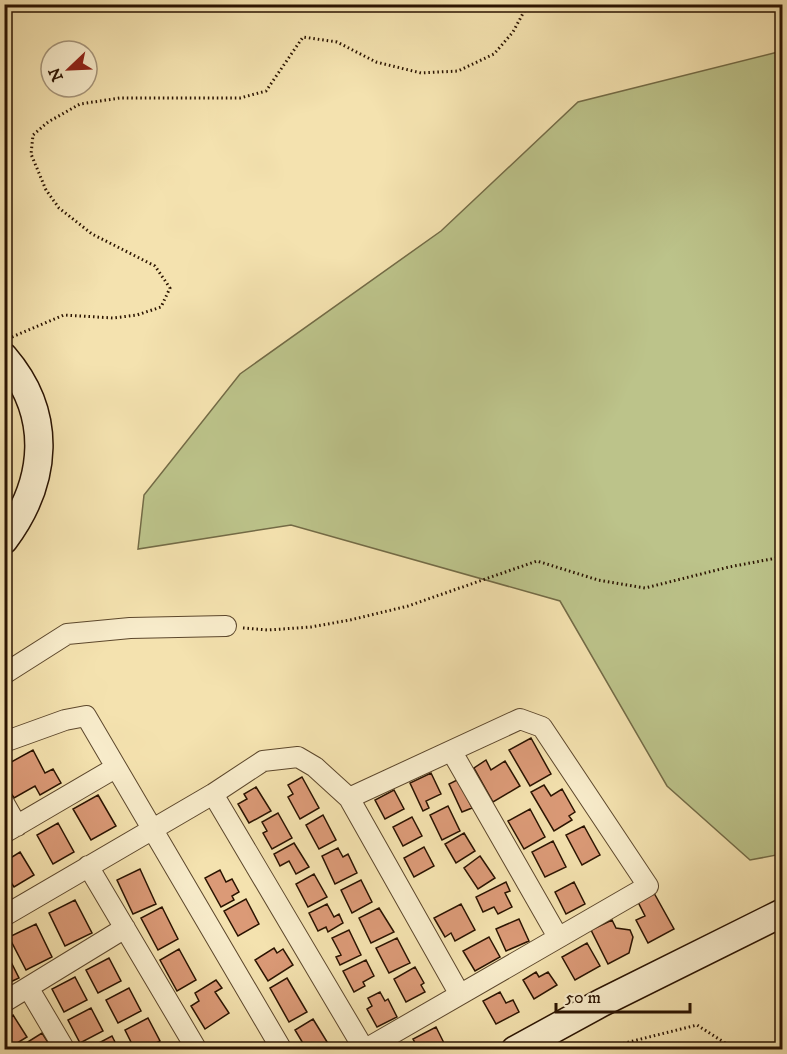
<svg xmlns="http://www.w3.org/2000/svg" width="787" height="1054" viewBox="0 0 787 1054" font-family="'IM FELL DW Pica',serif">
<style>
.green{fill:#bcc38a;stroke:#736b46;stroke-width:1.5}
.building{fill:#db9a77;stroke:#2a1301;stroke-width:1.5}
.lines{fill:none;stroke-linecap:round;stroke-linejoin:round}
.street-casing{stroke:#5c472c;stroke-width:22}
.secondary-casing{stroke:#2a1301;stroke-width:30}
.path{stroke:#2a1301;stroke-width:3;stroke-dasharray:1.5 3;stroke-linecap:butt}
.street{stroke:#f8eccb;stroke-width:20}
.secondary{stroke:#f8eccb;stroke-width:27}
</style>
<rect width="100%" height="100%" fill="#f4e2af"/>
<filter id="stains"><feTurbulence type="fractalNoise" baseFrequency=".00333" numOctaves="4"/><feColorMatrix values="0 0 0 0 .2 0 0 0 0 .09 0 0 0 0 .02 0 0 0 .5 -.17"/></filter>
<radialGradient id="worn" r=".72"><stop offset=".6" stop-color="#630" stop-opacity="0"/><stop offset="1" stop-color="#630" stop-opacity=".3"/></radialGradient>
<path class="green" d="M782,51V854L750,860L667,786L560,601L291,525L138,549L144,495L240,374L441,231L578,102Z"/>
<path class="building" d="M531,738L551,774L530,786L509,750Z
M33,750L45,773L53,769L61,783L40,795L35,786L14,798L4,782V766Z
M486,760L491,770L505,761L520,786L493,802L474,768Z
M431,773L441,794L426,801L429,808L423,811L410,783Z
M302,777L319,808L300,819L288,797L293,794L288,785Z
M459,779L472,808L462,812L449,784Z
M544,785L551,796L562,789L575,812L569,816L572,820L554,831L531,792Z
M256,787L271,811L249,823L238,804L247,799L244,794Z
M394,790L404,809L385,819L375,800Z
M98,795L116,826L91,840L73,809Z
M448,806L460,831L442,840L430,815Z
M530,809L545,837L524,849L508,821Z
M278,813L292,838L272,849L263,833L267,831L262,822Z
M323,815L336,840L319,849L306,825Z
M412,817L422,836L403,846L393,827Z
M58,823L74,852L53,864L37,835Z
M584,826L600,855L582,865L566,835Z
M464,833L475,851L456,863L445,844Z
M553,841L566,867L545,877L532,852Z
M294,843L309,867L296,874L289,861L280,866L274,854Z
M424,847L434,866L414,877L404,858Z
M338,848L343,857L348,854L357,873L335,884L322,856Z
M20,852L34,875L14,887L4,872V862Z
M480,856L495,878L478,889L464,868Z
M140,869L156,904L133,914L117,880Z
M220,870L226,882L232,879L239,892L232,896L234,900L221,907L205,878Z
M314,874L327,897L308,907L296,884Z
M361,880L372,902L352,913L341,890Z
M506,882L510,891L505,893L512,907L498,914L494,907L483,912L476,897Z
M574,882L585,904L566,914L555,892Z
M654,893L674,929L648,943L636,920L645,916L638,902Z
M246,899L259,924L238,936L224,911Z
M75,900L92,933L65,946L49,913Z
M327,904L334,917L339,914L343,923L328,932L326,927L318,931L309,913Z
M461,904L475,930L455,941L451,933L445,937L434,918Z
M162,907L178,939L158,950L141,918Z
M379,908L394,932L371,943L359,918Z
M519,919L529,941L506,951L496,929Z
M612,920L616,928L630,930L633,937L629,953L608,964L591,930Z
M36,924L52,957L26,970L9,937Z
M349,930L361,955L340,965L336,957L341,955L332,938Z
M489,937L500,957L475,971L463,951Z
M397,938L410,963L389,973L376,948Z
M587,943L600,966L575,980L562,957Z
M4,948L19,978L4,985Z
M274,948L277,953L283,949L293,965L268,981L255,960Z
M179,949L196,980L177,991L160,960Z
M109,958L121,981L98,993L86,970Z
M366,960L374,976L363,982L365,986L354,992L343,971Z
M415,967L424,983L421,985L425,992L406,1002L394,979Z
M536,972L539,977L548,972L557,985L534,999L523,980Z
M75,977L87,1000L64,1012L52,989Z
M287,978L307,1012L289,1022L270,988Z
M216,980L222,988L215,992L229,1013L205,1029L191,1006L199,1001L195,993Z
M129,988L141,1011L118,1023L106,1000Z
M380,992L385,1001L388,999L397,1017L377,1027L367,1009L372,1006L368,998Z
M500,992L506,1003L513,1000L519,1012L496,1024L483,1001Z
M91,1008L103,1031L80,1043L68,1020Z
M13,1015L27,1037L9,1048L4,1041V1021Z
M148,1018L160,1041L143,1050H135L125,1030Z
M313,1019L329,1045L321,1050H307L295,1030Z
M436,1027L446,1047L419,1050L413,1039Z
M42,1033L51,1047L15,1050Z
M112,1036L119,1050H90L89,1048Z"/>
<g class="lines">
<g class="street-casing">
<path id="street" d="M4,674L67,634L130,628L226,626
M4,742L65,720L86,716L282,1050
M452,752L558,937
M213,794L364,1049
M349,798L520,719L542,727L648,886L364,1050
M4,803L17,826
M4,833L115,768
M88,866L197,1050
M4,916L213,794L263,761L298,757L315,767L349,798L459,993
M29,989L65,1050
M4,1002L125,928"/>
</g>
<g class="secondary-casing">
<path id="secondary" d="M4,357C53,414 48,481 4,540
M515,1050L601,1003L782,913"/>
</g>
<path class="path" d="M12,337L64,315L113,318L137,315L161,307L170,288L155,266L92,234L59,208L46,190L31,154L33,135L48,122L80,104L120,98H240L266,91L303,37L337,42L376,62L421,73L458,71L494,54L513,32L528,4
M243,628L268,630L311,627L350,620L408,606L537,561L598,580L645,588L729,567L782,557
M597,1050L697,1025L736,1050"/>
<use href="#street" class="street"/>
<use href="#secondary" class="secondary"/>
</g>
<rect width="787" height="1054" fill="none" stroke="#f4e2af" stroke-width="24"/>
<rect x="6" y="6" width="775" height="1042" fill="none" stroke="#2a1301" stroke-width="3"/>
<rect x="12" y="12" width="763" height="1030" fill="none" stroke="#2a1301" stroke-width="1.5"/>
<g transform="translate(69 69) rotate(247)"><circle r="28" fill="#f8eccb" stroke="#a6957a" stroke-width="1.5"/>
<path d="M0-4.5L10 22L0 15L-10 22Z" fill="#8f2418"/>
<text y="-9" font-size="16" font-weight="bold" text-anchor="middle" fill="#2a1301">N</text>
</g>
<path d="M556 1003v9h134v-9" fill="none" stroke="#2a1301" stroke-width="3"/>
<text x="565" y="1003" font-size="18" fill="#2a1301" stroke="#f8eccb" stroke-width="4.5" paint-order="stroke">50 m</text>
<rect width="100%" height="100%" filter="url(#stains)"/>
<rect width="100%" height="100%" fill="url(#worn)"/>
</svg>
